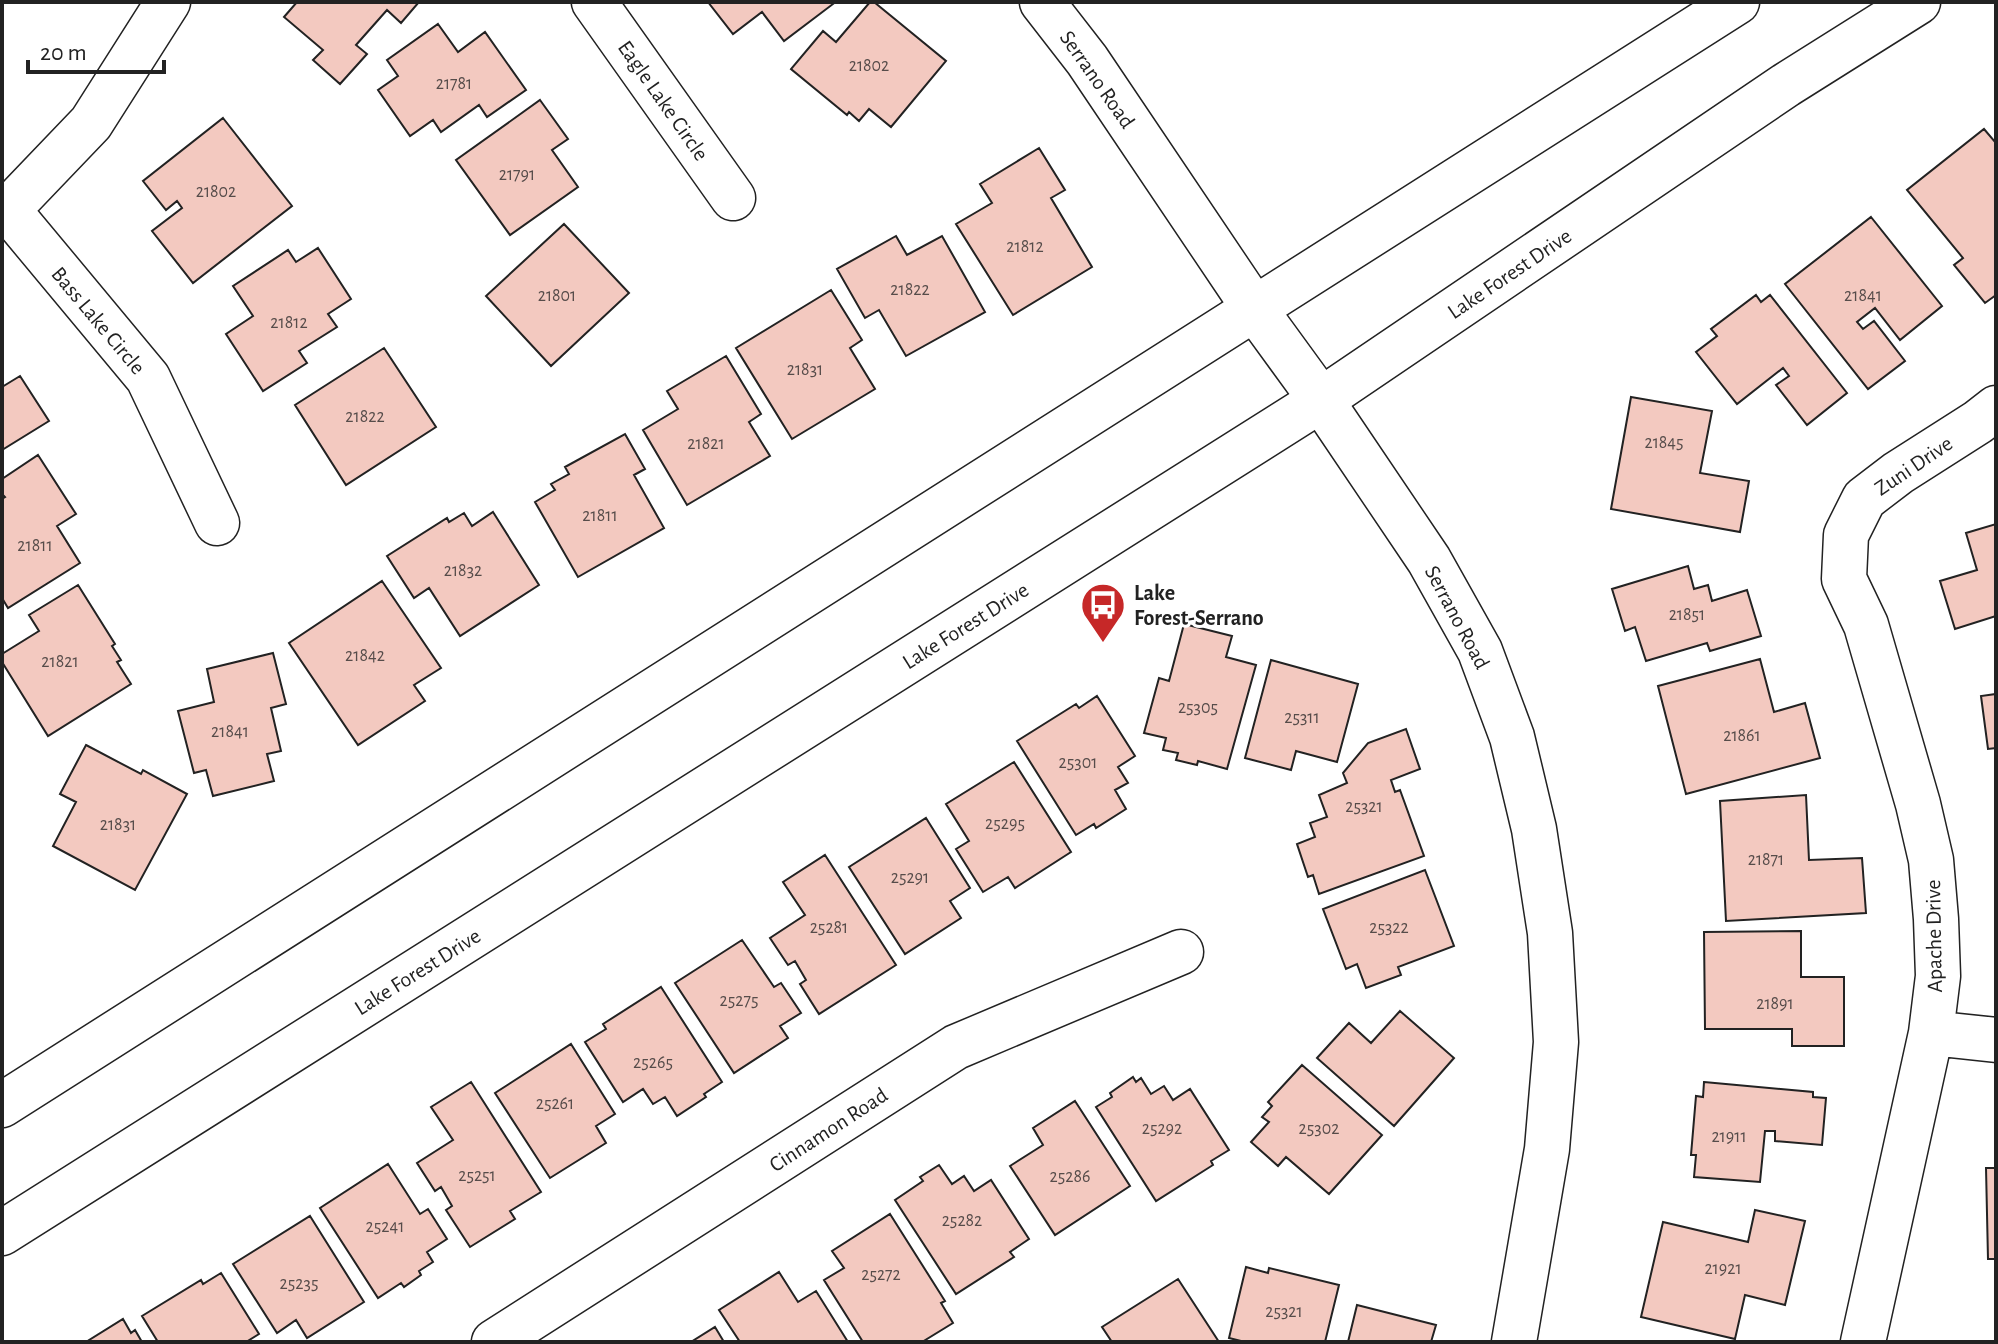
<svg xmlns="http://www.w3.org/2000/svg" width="1998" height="1344" viewBox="0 0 1998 1344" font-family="'Alegreya Sans',sans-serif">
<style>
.building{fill:#f3c9c0;stroke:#222;stroke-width:2}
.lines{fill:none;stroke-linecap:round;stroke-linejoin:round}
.minor-casing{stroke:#222;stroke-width:47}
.major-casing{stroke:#222;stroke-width:47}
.minor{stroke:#fff;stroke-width:44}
.major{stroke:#fff;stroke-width:44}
.labels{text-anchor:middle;stroke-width:6;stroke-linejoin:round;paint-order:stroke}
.number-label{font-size:18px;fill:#564c4a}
.street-label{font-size:22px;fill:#222;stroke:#fff}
.poi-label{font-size:22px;font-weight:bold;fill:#222;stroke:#fff;text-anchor:start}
</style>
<rect width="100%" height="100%" fill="#fff"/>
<path class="building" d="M297,2H419L401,23L387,10L356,45L367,54L340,84L313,60L323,50L284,17Z
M708,2H831L833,4L784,41L762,12L733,34Z
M870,2H874L946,61L891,127L869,109L859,121L849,112L847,115L791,69L823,31L836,42Z
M438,24L458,52L485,32L526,90L487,117L479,105L441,132L433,120L410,136L378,90L398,76L387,60Z
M540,100L568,139L552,150L578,187L510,235L456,160Z
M223,118L292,206L193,283L152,231L182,208L177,201L166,210L143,181Z
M1984,129L1996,143V295L1985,303L1954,265L1963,258L1907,190Z
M1039,148L1065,190L1051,198L1092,267L1013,315L956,224L992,203L980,184Z
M1871,217L1942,306L1900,340L1875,308L1857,322L1863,329L1874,321L1905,361L1868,389L1785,284Z
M564,224L629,293L551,366L486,296Z
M896,236L907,255L942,236L985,312L906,356L879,310L865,318L837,269Z
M318,248L351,299L328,314L337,327L299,351L307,363L263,391L226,334L253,316L233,286L288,250L296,262Z
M831,290L862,340L850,348L875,389L792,439L736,348Z
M1756,295L1761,302L1770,295L1847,393L1807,425L1776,385L1789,376L1783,368L1737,404L1696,352L1717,336L1711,329Z
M384,348L436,427L346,485L295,405Z
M726,356L761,414L749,422L770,456L687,505L643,430L678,409L667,391Z
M20,376L49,421L2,450V387Z
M1631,397L1712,411L1700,473L1749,481L1740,532L1611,509Z
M625,434L645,469L634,475L664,528L578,577L535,502L555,490L551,484L569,474L565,467Z
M38,455L76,514L57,526L80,563L8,608L2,598V499L5,497L2,494V479Z
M493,512L539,585L460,636L429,588L414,598L387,556L447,518L449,522L464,513L472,526Z
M1996,524V616L1955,629L1940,581L1977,570L1966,533Z
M1688,566L1694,589L1708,585L1712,601L1747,590L1761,636L1710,651L1707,643L1646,661L1635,627L1625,631L1612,589Z
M382,581L441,668L414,685L425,701L358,745L289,643Z
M78,585L115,644L112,646L121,660L117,662L131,684L48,736L2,662V654L39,631L29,615Z
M1184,624L1232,636L1226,657L1256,665L1227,769L1198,761L1197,765L1176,760L1178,753L1163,750L1166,738L1144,733L1159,678L1169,681Z
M273,653L286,704L271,708L281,751L267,754L274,781L213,796L206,770L194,773L178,711L214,702L207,669Z
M1760,659L1774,712L1805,703L1820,758L1686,794L1658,686Z
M1271,660L1358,684L1337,762L1296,751L1291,770L1245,758Z
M1996,694V748L1988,749L1981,696Z
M1097,696L1135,756L1118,767L1128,783L1115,790L1126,809L1096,828L1094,824L1076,835L1017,741L1076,704L1079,708Z
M1406,729L1420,769L1391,780L1395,792L1400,790L1424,856L1319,894L1313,875L1308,877L1297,844L1315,837L1310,823L1327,817L1319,795L1347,783L1343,773L1368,743Z
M86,745L141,774L143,770L187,794L135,890L53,846L76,802L60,794Z
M1014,762L1071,852L1015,888L1008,877L983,892L956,849L969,841L946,804Z
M1806,795L1809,860L1862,858L1866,913L1726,921L1720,801Z
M926,818L970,888L950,901L961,918L905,954L849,867Z
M825,855L896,965L819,1014L800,984L806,980L795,961L788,965L770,938L805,915L783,882Z
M1425,870L1454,946L1398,967L1401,975L1366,988L1357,964L1346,969L1323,909Z
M1801,931V977H1844V1046H1792V1029H1705L1704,932Z
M742,940L774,987L781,983L801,1013L780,1026L788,1038L734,1073L675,983Z
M661,987L722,1082L704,1094L706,1097L677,1116L665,1097L653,1104L643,1089L623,1102L585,1042L606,1029L603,1024Z
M1400,1011L1454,1058L1394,1126L1317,1058L1349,1023L1371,1043Z
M571,1044L615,1114L596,1126L606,1143L550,1178L495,1093Z
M1302,1065L1382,1135L1329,1194L1286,1157L1278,1166L1251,1142L1269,1122L1262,1117L1272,1106L1268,1102Z
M1133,1077L1136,1082L1141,1078L1151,1094L1164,1086L1173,1100L1190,1089L1229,1150L1211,1161L1213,1165L1156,1201L1096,1107L1112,1097L1110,1093Z
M471,1082L541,1192L510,1211L515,1219L470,1247L446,1210L452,1206L441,1187L435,1191L417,1163L453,1140L431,1107Z
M1704,1082L1813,1092V1097L1826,1098L1822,1145L1775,1141V1131H1765L1760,1182L1694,1177L1696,1155H1691L1696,1096L1703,1097Z
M1075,1101L1130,1186L1055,1235L1010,1166L1043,1145L1033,1128Z
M388,1164L420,1214L428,1209L447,1239L427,1252L433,1262L419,1271L421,1275L404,1287L401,1283L378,1298L320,1208Z
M939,1165L952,1184L964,1176L974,1191L991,1180L1029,1239L1010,1252L1014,1257L956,1294L895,1200L923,1181L920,1177Z
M1986,1168H1996V1259H1988Z
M1755,1210L1805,1221L1785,1305L1745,1295L1735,1339L1641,1317L1663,1222L1748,1242Z
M890,1214L945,1301L941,1303L953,1323L922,1342H863L824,1280L844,1268L832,1251Z
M310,1216L364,1302L307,1338L296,1320L277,1333L233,1264Z
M1246,1267L1268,1273L1269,1268L1339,1285L1325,1342H1245L1229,1338Z
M779,1272L798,1302L816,1291L848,1342H740L719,1310Z
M221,1273L259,1334L246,1342H158L142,1316L201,1280L203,1284Z
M1178,1279L1219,1342H1112L1102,1327Z
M1357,1305L1436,1325L1431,1342H1348Z
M123,1319L131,1333L135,1330L142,1342H86Z
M715,1327L724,1342H691Z"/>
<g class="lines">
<g class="minor-casing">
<path id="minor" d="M594,2L733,198
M1042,2L1087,60L1254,308L1321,400L1429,560L1480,651L1512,737L1534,829L1550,933L1556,1042L1547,1149L1514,1342
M9,211L148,378L217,523
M2,216L91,123L168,2
M1931,1033L1996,1040
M494,1342L956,1047L1181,952
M1863,1342L1931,1033L1938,976L1936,919L1931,860L1918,804L1866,625L1844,579L1846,535L1864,499L1898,473L1978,422L1996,408"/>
</g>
<g class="major-casing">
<path id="major" d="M2,1105L1737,2
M2,1233L1321,400L1786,85L1918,2"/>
</g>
<use href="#minor" class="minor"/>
<use href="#major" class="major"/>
</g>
<defs>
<g id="bus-pin" transform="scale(2.3)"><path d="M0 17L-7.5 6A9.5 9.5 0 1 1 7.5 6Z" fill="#c62828" stroke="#fff"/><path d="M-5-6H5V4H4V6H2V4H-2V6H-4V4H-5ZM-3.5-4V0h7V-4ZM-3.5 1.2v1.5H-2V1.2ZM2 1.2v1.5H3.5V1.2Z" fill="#fff"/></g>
</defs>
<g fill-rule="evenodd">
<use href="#bus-pin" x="1103" y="605"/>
</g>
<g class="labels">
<g class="number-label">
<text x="869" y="71">21802</text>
<text x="454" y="89">21781</text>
<text x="517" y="180">21791</text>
<text x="216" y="197">21802</text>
<text x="1025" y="252">21812</text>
<text x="910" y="295">21822</text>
<text x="557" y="301">21801</text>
<text x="1863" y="301">21841</text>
<text x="289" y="328">21812</text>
<text x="805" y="375">21831</text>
<text x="365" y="422">21822</text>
<text x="1664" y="448">21845</text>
<text x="706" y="449">21821</text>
<text x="600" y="521">21811</text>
<text x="35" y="551">21811</text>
<text x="463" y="576">21832</text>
<text x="1687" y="620">21851</text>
<text x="365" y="661">21842</text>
<text x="60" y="667">21821</text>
<text x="1198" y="713">25305</text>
<text x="1302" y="723">25311</text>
<text x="230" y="737">21841</text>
<text x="1742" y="741">21861</text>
<text x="1078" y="768">25301</text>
<text x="1364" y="812">25321</text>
<text x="1005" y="829">25295</text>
<text x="118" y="830">21831</text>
<text x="1766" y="865">21871</text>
<text x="910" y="883">25291</text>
<text x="829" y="933">25281</text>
<text x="1389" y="933">25322</text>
<text x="739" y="1006">25275</text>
<text x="1775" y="1009">21891</text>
<text x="653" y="1068">25265</text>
<text x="555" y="1109">25261</text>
<text x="1162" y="1134">25292</text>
<text x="1319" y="1134">25302</text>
<text x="1729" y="1142">21911</text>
<text x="477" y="1181">25251</text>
<text x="1070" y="1182">25286</text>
<text x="962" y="1226">25282</text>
<text x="385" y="1232">25241</text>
<text x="1723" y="1274">21921</text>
<text x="881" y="1280">25272</text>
<text x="299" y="1289">25235</text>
<text x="1284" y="1317">25321</text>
</g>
<g class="street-label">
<text transform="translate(1098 79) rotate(55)" y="8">Serrano Road</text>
<text transform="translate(664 100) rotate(55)" y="8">Eagle Lake Circle</text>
<text transform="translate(1509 273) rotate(-34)" y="8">Lake Forest Drive</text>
<text transform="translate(99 320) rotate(50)" y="8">Bass Lake Circle</text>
<text transform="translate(1913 465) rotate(-34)" y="8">Zuni Drive</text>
<text transform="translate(1458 617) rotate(62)" y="8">Serrano Road</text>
<text transform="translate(965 625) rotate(-32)" y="8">Lake Forest Drive</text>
<text transform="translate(1933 936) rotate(-91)" y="8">Apache Drive</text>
<text transform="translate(417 971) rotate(-32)" y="8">Lake Forest Drive</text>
<text transform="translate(828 1129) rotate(-33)" y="8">Cinnamon Road</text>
</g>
<g class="poi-label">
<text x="1134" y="600">Lake<tspan x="1134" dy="25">Forest-Serrano</tspan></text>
</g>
</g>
<rect width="1998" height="1344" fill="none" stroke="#222222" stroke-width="8"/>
<path d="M28 60v12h136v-12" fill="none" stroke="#222222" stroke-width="4"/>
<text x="40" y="60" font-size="24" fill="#222222" stroke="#ffffff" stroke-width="6" paint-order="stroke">20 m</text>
</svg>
